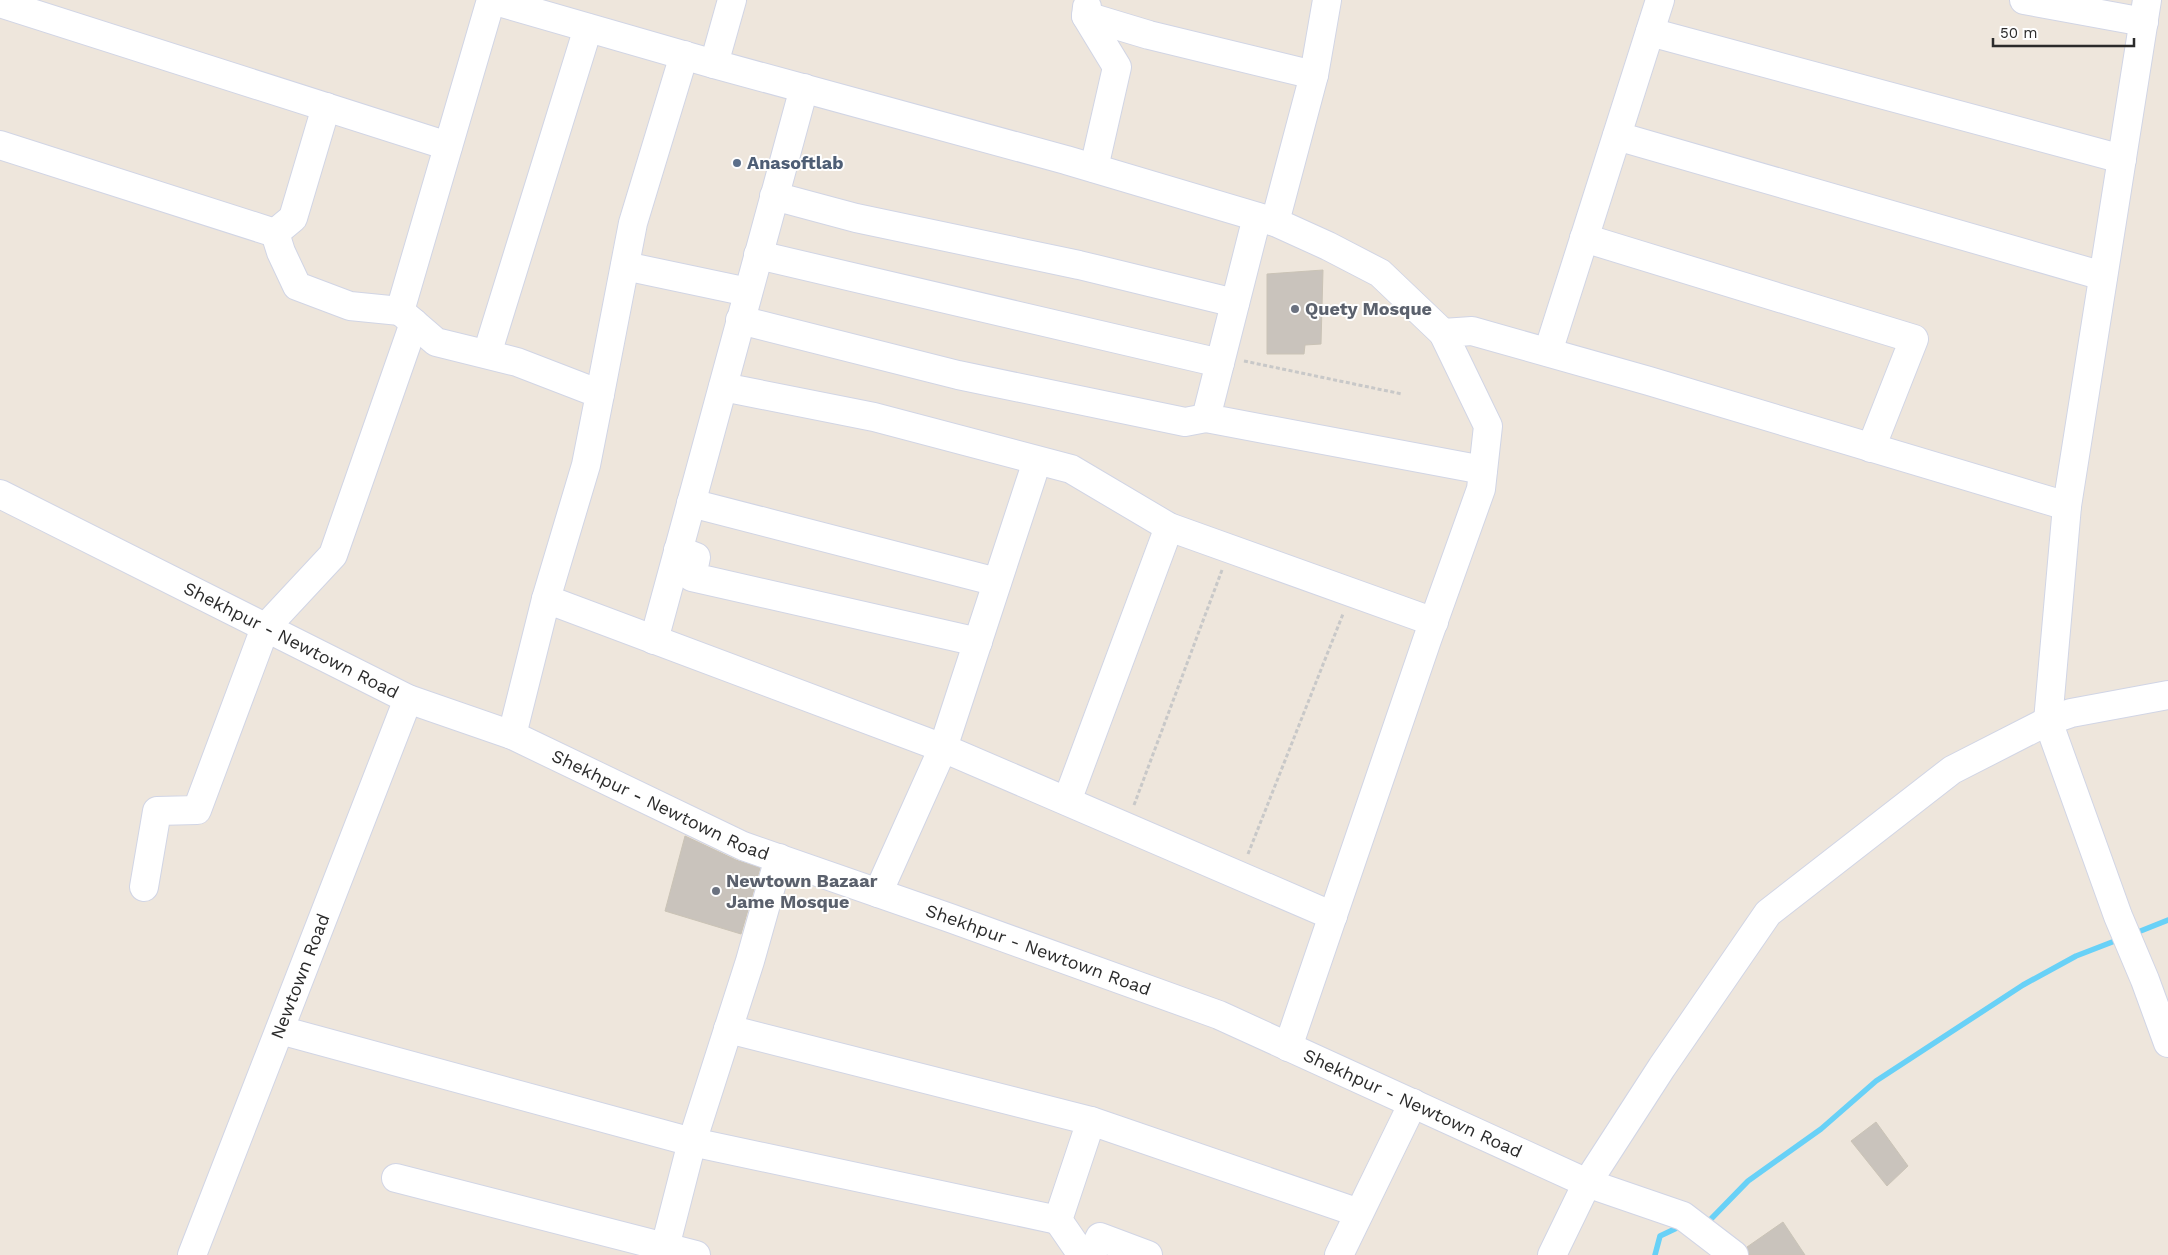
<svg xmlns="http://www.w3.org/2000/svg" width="2168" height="1255" viewBox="0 0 2168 1255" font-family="'Work Sans',sans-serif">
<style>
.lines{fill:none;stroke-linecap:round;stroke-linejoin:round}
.stream{stroke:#68d1f7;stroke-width:5.5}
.building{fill:#c9c3bc;stroke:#cac3b6}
.minor-casing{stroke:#d1d5e5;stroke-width:30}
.path{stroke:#c8c8c8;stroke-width:3;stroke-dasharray:4 2.5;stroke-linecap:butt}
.minor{stroke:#fff;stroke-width:28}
.service-dot{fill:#5c6f8a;stroke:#fff;stroke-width:2}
.worship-dot{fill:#6b7280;stroke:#fff;stroke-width:2}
.labels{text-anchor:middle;stroke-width:4;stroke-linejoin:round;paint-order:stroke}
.service-label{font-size:18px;font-weight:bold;fill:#4e5e75;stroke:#fff;text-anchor:start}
.worship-label{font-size:18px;font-weight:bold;fill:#5b616d;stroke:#fff;text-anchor:start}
.street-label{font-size:18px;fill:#2b2b2b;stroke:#fff}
</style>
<rect width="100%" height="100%" fill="#eee6dc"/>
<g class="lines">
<path class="stream" d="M2133,934L2168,920
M1704,1221L1710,1220L1748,1181L1821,1129L1876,1081L2023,985L2076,956L2120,939
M1655,1255L1660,1236L1681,1226"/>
</g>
<path class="building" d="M1323,270L1321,344L1305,345L1304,354H1267V274Z
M685,836L736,860L760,868L741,934L665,911Z
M1876,1122L1908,1166L1887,1186L1851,1141Z
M1783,1222L1805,1255H1749L1747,1247Z"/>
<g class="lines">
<g class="minor-casing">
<g id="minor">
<path d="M491,0L400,311L436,342L517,362L600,394L586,465L546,599"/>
<path d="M492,0L714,64L1066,160L1275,222L1328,246L1380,273L1443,333"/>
<path d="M2024,0L2144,22"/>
<path d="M2147,0L2067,506L2048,721L2118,916L2145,980L2168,1043"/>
<path d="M0,3L448,146"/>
<path d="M1087,7L1086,16L1117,67L1094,168"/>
<path d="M1086,16L1149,35L1314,75"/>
<path d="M1650,32L2122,159"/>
<path d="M714,64L732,0"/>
<path d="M1617,136L2103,276"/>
<path d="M0,145L275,233L281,252L297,286L350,306L400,311"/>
<path d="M774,196L856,218L1079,265L1235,303"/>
<path d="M1257,217L1206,418L1483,470"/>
<path d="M1275,222L1314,75L1327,0"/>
<path d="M275,233L293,218L326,107"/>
<path d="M1584,238L1914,339L1871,448"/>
<path d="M758,255L1220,363"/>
<path d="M625,266L748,292"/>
<path d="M740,320L958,375L1185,422L1206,418"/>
<path d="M1548,352L1660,0"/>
<path d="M487,354L588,28"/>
<path d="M723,387L874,417L1071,469L1169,527L1434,622"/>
<path d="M600,394L633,223L684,55"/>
<path id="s1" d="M0,494L408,699L512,735L743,846L950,918L1219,1015L1587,1183L1683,1216L1734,1255"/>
<path d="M691,503L997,582"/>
<path d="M678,550L696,557L692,577L978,642"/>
<path d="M654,640L804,88"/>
<path d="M512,735L546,599L943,748L1037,461"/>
<path d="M1067,801L1169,527"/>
<path d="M144,887L157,811L197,810L265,628L333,555L414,323"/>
<path d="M878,893L943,748L1333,916"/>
<path d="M728,1029L1091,1121L1058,1220L1082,1255"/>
<path d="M280,1030L692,1142L1058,1220"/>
<path d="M1288,1047L1427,640L1481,489L1488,426L1443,333L1472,331L1649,381L2067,506"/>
<path d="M1091,1121L1359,1213"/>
<path d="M396,1178L696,1255"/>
<path id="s2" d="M192,1255L408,699"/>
<path d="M663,1255L692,1142L750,961L779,858"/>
<path d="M1091,1255L1100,1237L1148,1255"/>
<path d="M1339,1255L1413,1103"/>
<path d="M1552,1255L1587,1183L1662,1067L1768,913L1952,770L2048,721L2071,713L2168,695"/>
</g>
</g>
<path class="path" d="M1244,361L1402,394
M1134,805L1222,570
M1248,854L1343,614"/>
<use href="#minor" class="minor"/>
</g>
<circle class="service-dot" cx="737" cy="163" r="5"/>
<g class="worship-dot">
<circle cx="1295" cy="309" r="5"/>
<circle cx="716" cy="891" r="5"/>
</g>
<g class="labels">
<g class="service-label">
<text x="747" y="169">Anasoftlab</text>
</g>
<g class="worship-label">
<text x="1305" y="315">Quety Mosque</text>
<text x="726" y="887">Newtown Bazaar<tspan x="726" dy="21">Jame Mosque</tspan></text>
</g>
<g class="street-label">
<text dy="6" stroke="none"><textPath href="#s1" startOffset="326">Shekhpur - Newtown Road</textPath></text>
<text dy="6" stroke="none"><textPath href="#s1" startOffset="731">Shekhpur - Newtown Road</textPath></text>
<text dy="6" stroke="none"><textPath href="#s1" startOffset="1136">Shekhpur - Newtown Road</textPath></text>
<text dy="6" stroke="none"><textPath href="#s2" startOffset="299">Newtown Road</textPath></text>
<text dy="6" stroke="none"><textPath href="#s1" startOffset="1541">Shekhpur - Newtown Road</textPath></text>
</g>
</g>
<path d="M1993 38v8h141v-8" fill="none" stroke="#2b2b2b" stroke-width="2.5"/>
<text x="2000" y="38" font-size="15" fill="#2b2b2b" stroke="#ffffff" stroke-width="4" paint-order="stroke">50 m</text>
</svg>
